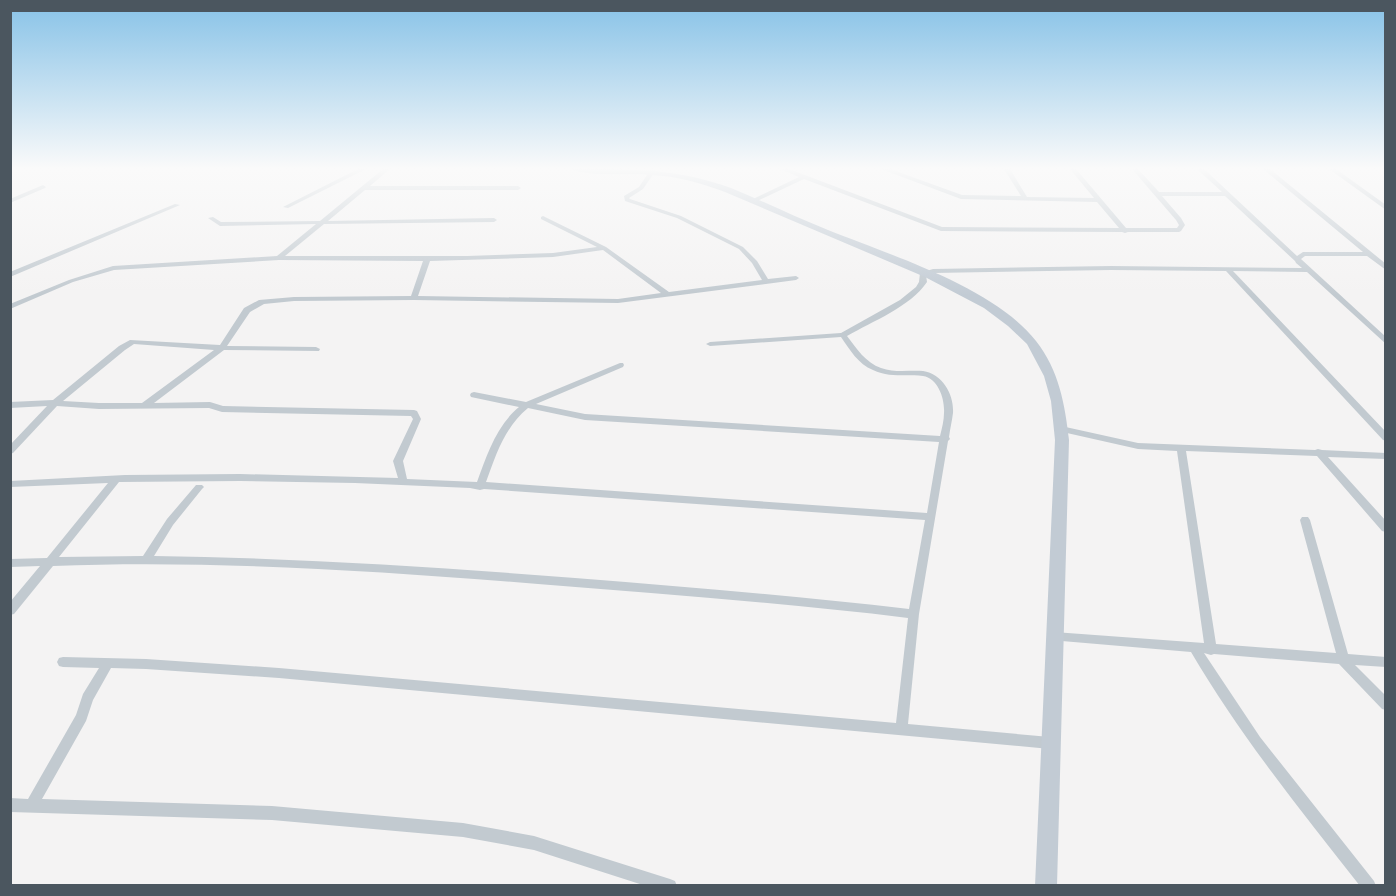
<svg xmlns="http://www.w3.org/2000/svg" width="1396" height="896" viewBox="0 0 1396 896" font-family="Roboto,sans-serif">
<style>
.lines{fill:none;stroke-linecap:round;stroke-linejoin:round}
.street{fill:#c2cad0;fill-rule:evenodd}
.secondary{fill:#c2cbd4;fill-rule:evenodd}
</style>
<rect width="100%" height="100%" fill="#f4f3f3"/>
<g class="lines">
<path class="street" d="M358,169H366L288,208L283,207Z
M383,169H390L370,186H518L521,188L518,190H365L328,221L494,218L497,220L494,222L324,224L285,256H467L553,253L597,247L541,219V217L543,216L606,247L669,292L762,280L752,263L739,249L677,218L625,201L624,196L639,187L649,172L651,171L654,173L643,189L629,198L630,199L681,216L743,247L757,261L768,279L796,276L799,278L796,280L618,303L414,300L294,301L264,304L250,312L227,346L316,347L320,349L319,351L224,350L154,403L210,402L223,406L414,410L417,411L421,419L403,461L407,479L477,482C487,455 496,426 519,407L471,397L470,395L471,393L474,392L526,402L620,363H623L624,365L623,367L536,404L585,414L940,436C942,428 944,420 944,413C945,399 938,378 923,376C906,374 889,378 873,370C858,364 850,350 841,337L710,346L706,344L710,342L841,333L900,300L916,287L919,282L920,273L933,269L1111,266L1302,268L1296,263L1295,261L1225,196H1162L1181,218L1185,225L1181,231L1179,232H1128L1125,233L1122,232L941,231L804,179L755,202H751V200L799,177L780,169H789L942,227L1119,228L1097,202L961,199L881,169H890L962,195L1021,196L1004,169H1010L1027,197L1094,198L1070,169H1076L1126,228H1177L1179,225L1176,220L1132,169H1138L1159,192H1222L1197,169H1204L1297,256L1303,252H1363L1263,169H1270L1386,264V270L1367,256H1305L1301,259L1386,337V344L1307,272L1233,271L1386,432V441L1383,440L1226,271L1111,270L933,273L926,275L927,282C910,307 873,321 847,336C856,348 866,363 881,368C895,373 909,370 923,371C943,374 954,395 953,413C952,421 950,429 949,437L950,439L948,441L919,614L908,724L1050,737L1054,739L1056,743L1054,747L1050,749L279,678L146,669L111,668L93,700L86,721L42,799L272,806L463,823L534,836L670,879L675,881L677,886H646L534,850L463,837L272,820L10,812V798L28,799L76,715L83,694L99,668L63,667L59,666L57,662L59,658L63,657L146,659L279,668L896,723L908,618C785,603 661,594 538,584C376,571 214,560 53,566L14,614L10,615V602L40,566L10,567V559L47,558L108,483L10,487V481L125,475L240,474L398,478L393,461L413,419L411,416L222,412L209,408L99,409L57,406L13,453L10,454V445L47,406L10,408V402L53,400L119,346L130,340L220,345L244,308L259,300L294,297L411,296L423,261L279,260L114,270L73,282L10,309V304L69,280L113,266L277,256L316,224L220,226L208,218L213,217L221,222L320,221ZM603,250L661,293L618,299L418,296L430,261L553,257ZM134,344L214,350L142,403H99L63,401L125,350ZM528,408L585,420L939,442L927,513L486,482C496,455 504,428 528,408ZM240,481L355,483L470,488L480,490L484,489L925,520L909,609C798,596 687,587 575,578C435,567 295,558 154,556L173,525L202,489L204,487L202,485H196L167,519L143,556L59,557L119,482Z
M1329,169H1336L1386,205V210Z
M43,185L46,187L45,188L10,203V199Z
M175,204L180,205L10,277V272Z
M1061,426L1138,443L1315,450L1318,449L1322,450L1386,453V459L1328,457L1386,521V532L1382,531L1317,456L1186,451L1216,644L1336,653L1300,520L1302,517H1308L1310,520L1348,654L1386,657V667L1355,665L1386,696V710L1382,709L1339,664L1214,654L1211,655L1204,653L1260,737L1374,881L1376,886H1360C1300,810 1240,735 1191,652L1050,640L1048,637L1050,634L1054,632L1204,643L1177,451L1138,449L1058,431L1057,429L1058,427Z"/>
<path class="secondary" d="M572,169C631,169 675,168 731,188C763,201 795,217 828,230C890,255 994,287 1036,341C1059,370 1065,405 1069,440L1057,886H1035L1055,440L1051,401L1044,376L1027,344L1008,326L984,308L925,277L725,192C701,183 677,176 651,175C633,173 586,177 572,169Z"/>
</g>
<linearGradient id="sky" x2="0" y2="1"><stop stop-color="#87c2e7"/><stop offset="0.57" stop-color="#fafafa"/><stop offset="1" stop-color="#fafafa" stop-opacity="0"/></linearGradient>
<rect width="1396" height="295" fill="url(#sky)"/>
<rect width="1396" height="896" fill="none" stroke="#4b565f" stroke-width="24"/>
</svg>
